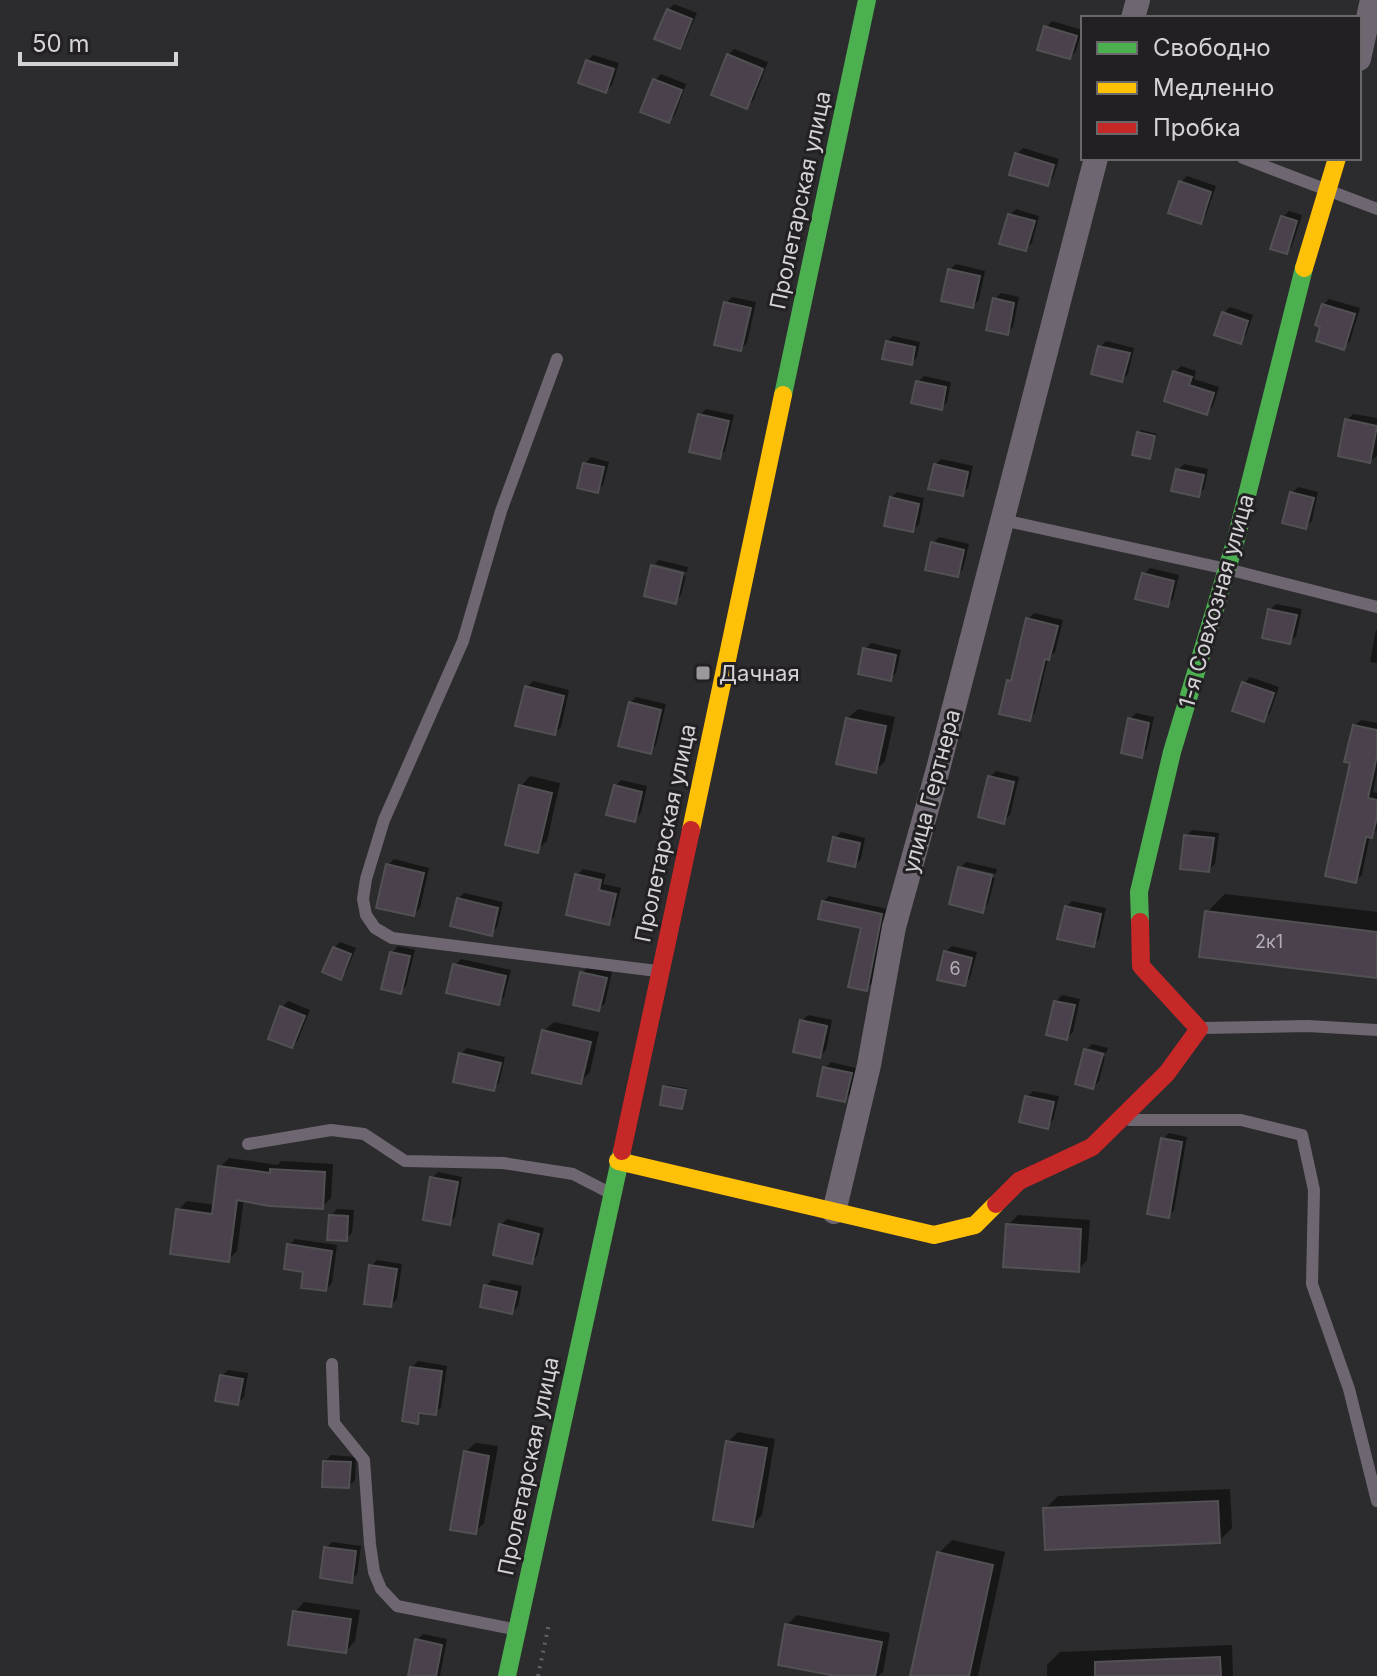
<svg xmlns="http://www.w3.org/2000/svg" width="1377" height="1676" viewBox="0 0 1377 1676" font-family="Inter,sans-serif">
<style>
.shadow{fill:#0007}
.building{fill:#4a414d;stroke:#515052;stroke-width:2}
.lines{fill:none;stroke-linecap:round;stroke-linejoin:round}
.path{stroke:#656168;stroke-width:4;stroke-dasharray:2 6;stroke-linecap:butt}
.lane{stroke:#6e6771;stroke-width:12}
.street{stroke:#6e6771;stroke-width:24}
.fast{stroke:#4caf50;stroke-width:18}
.slow{stroke:#ffc107;stroke-width:18}
.jam{stroke:#c62828;stroke-width:18}
.poi-dot{fill:#9a989b;stroke:#232024;stroke-width:3}
.labels{text-anchor:middle;stroke-width:6;stroke-linejoin:round;paint-order:stroke}
.number-label{font-size:18px;fill:#b2aeb4}
.street-label{font-size:22px;fill:#d5d2d6;stroke:#232024}
.poi-label{font-size:22px;fill:#d5d2d6;stroke:#232024;text-anchor:start}
</style>
<rect width="100%" height="100%" fill="#2c2b2d"/>
<path class="shadow" d="M674,4L697,13L685,41L679,47L668,10Z
M1052,21L1082,30L1076,51L1070,57L1046,28Z
M734,49L768,62L753,101L747,107L728,55Z
M593,55L619,63L612,85L606,91L587,61Z
M661,74L686,84L675,115L668,121L655,80Z
M1023,148L1059,159L1053,178L1047,184L1017,154Z
M1187,176L1216,186L1206,215L1200,222L1181,182Z
M1016,209L1039,216L1032,243L1026,249L1010,215Z
M1289,211L1302,215L1292,246L1286,252L1283,217Z
M956,264L985,271L979,300L973,306L950,270Z
M1001,293L1019,297L1013,327L1007,333L995,299Z
M732,297L756,302L747,343L741,349L726,303Z
M1329,299L1360,308L1350,341L1344,347L1323,305Z
M1230,307L1253,315L1246,335L1240,341L1224,313Z
M893,336L920,342L917,357L911,363L887,342Z
M1106,341L1134,348L1128,374L1122,380L1100,347Z
M1181,366L1196,371L1194,379L1219,387L1213,406L1207,412L1175,372Z
M924,376L951,382L947,402L941,408L918,382Z
M706,409L734,415L725,451L719,457L700,415Z
M1353,414L1377,418V456L1370,461L1347,420Z
M1141,430L1157,434L1150,457L1139,433Z
M591,457L609,462L603,485L597,491L585,464Z
M941,459L973,466L968,488L962,494L935,465Z
M1184,464L1208,469L1204,489L1198,495L1178,470Z
M1298,487L1318,492L1312,521L1305,527L1292,493Z
M897,492L924,498L919,524L913,530L891,498Z
M939,537L969,544L963,569L957,575L933,544Z
M659,560L688,567L687,572L655,564Z
M654,565V568L686,576L681,595L675,601L653,566Z
M1150,568L1179,575L1173,599L1167,605L1144,574Z
M1276,604L1302,609L1296,636L1290,642L1270,610Z
M1034,613L1063,620L1055,652L1048,658L1035,713L1029,719L1009,681L1014,676L1028,619Z
M1376,630H1377V663L1370,662Z
M871,643L901,650L896,673L890,679L865,649Z
M1250,677L1279,687L1270,713L1264,720L1244,683Z
M533,681L569,690L561,727L555,733L527,687Z
M636,697L666,704L656,745L650,752L630,703Z
M858,709L895,717L885,761L875,771L848,718Z
M1136,713L1154,717L1147,749L1141,755L1130,719Z
M1361,720L1377,723V772L1373,792L1377,793V830L1370,835L1362,875L1355,881L1352,761L1354,726Z
M996,771L1019,777L1010,815L1004,821L990,777Z
M530,776L560,783L547,841L537,850L521,786Z
M621,780L647,786L641,813L635,819L615,786Z
M1192,830L1219,833L1215,864L1209,870L1186,836Z
M841,832L865,838L861,859L855,865L835,838Z
M394,859L429,868L420,908L414,914L388,865Z
M966,862L997,869L996,874L962,866Z
M961,866V870L995,878L988,904L982,911L960,868Z
M583,869L606,874L603,884L621,888L614,917L608,923L577,875Z
M464,893L503,902L497,927L491,934L458,899Z
M1225,894L1377,912V976L1207,912Z
M829,896L887,909L873,982L867,988L863,927L823,902Z
M1072,901L1106,908L1099,939L1093,945L1066,907Z
M340,942L356,948L346,972L340,978L334,948Z
M398,946L415,950L406,986L400,992L392,953Z
M952,946L977,952L970,978L964,984L946,952Z
M461,959L511,970L504,997L498,1003L455,965Z
M588,967L612,972L605,1003L599,1009L582,973Z
M1062,995L1080,999L1073,1032L1067,1038L1056,1002Z
M288,1001L310,1010L298,1040L292,1046L282,1007Z
M808,1015L832,1020L826,1050L820,1056L802,1021Z
M554,1022L599,1032L590,1072L580,1082L544,1031Z
M1092,1044L1108,1048L1106,1053L1088,1048Z
M467,1048L505,1057L499,1083L493,1089L461,1054Z
M1087,1049V1052L1105,1057L1099,1081L1093,1087L1086,1051Z
M831,1062L856,1068L850,1094L844,1100L825,1068Z
M667,1085L687,1088L682,1107L664,1087Z
M1033,1091L1059,1096L1053,1120L1047,1126L1027,1097Z
M1169,1133L1187,1137L1174,1210L1168,1216L1163,1139Z
M229,1158L278,1165L281,1161L333,1164L331,1198L322,1207L244,1199L237,1251L228,1260L178,1210L187,1201L215,1205L220,1167Z
M438,1172L462,1177L455,1217L449,1223L432,1178Z
M337,1209L354,1210L352,1233L346,1239L331,1216Z
M1018,1215L1090,1220L1087,1260L1078,1270L1008,1225Z
M507,1219L544,1228L537,1256L531,1262L501,1225Z
M295,1239L337,1245L332,1283L326,1289L305,1271L289,1245Z
M377,1260L402,1264L397,1299L391,1305L371,1266Z
M492,1280L522,1286L518,1306L512,1312L486,1286Z
M418,1361L447,1366L441,1407L435,1413L423,1412L417,1421L412,1367Z
M228,1370L248,1373L244,1397L238,1403L222,1376Z
M738,1432L775,1439L762,1515L753,1525L728,1442Z
M475,1443L498,1446L484,1523L475,1532L466,1452Z
M331,1455L356,1457L355,1480L349,1486L325,1462Z
M1230,1489L1232,1528L1219,1541L1045,1509L1058,1496Z
M952,1540L1005,1552L978,1676H912L939,1553Z
M332,1542L361,1546L357,1574L351,1580L326,1548Z
M304,1602L360,1610L355,1641L346,1651L295,1612Z
M797,1615L890,1633L883,1672L878,1676H846L787,1625Z
M423,1634L447,1639L440,1676H410L417,1640Z
M1232,1645L1233,1676H1047V1665L1060,1652Z"/>
<path class="building" d="M667,9L692,19L680,49L654,39Z
M1044,26L1077,36L1070,59L1037,50Z
M727,54L763,69L747,109L711,95Z
M586,60L614,69L606,93L578,83Z
M653,79L682,90L669,123L640,112Z
M1015,153L1054,165L1048,186L1009,175Z
M1179,181L1211,192L1201,224L1168,213Z
M1008,214L1035,221L1026,251L999,244Z
M1281,216L1297,221L1287,254L1270,249Z
M948,269L980,276L973,308L941,301Z
M993,298L1014,303L1008,335L986,330Z
M724,302L751,308L741,351L714,345Z
M1322,304L1355,314L1344,350L1316,341L1320,327L1315,325Z
M1222,312L1248,321L1241,344L1214,335Z
M886,341L915,347L912,365L882,359Z
M1098,346L1130,353L1122,382L1091,374Z
M1173,371L1192,377L1189,385L1214,393L1207,415L1164,401Z
M916,381L946,387L942,410L911,403Z
M698,414L729,421L720,459L689,452Z
M1345,419L1377,426L1370,463L1338,456Z
M1137,432L1155,436L1150,459L1132,455Z
M583,463L604,467L598,493L577,488Z
M934,464L968,472L963,496L928,489Z
M1176,469L1204,475L1199,497L1171,491Z
M1290,492L1314,498L1306,529L1282,523Z
M890,497L919,504L913,532L884,526Z
M931,542L964,550L958,577L925,570Z
M651,565L683,573L676,604L644,596Z
M1142,573L1174,581L1168,607L1135,599Z
M1268,609L1297,615L1290,644L1262,638Z
M1026,618L1058,626L1049,660L1045,659L1030,721L999,714L1007,680L1011,681Z
M863,648L896,655L891,681L858,674Z
M1242,682L1274,693L1264,722L1232,711Z
M525,686L564,696L555,735L515,726Z
M629,702L661,710L651,754L618,746Z
M846,718L886,726L876,773L836,764Z
M1128,718L1149,723L1142,758L1121,753Z
M1353,725L1377,730V756L1368,798L1377,800V817L1372,838L1366,837L1356,883L1325,876L1350,763L1344,762Z
M988,776L1014,782L1004,824L978,817Z
M519,785L552,793L538,853L505,845Z
M614,785L642,792L635,822L606,815Z
M1184,835L1214,838L1209,872L1180,869Z
M833,837L860,843L855,867L828,861Z
M386,864L424,873L414,916L376,908Z
M958,867L992,875L983,913L949,904Z
M575,874L601,880L599,890L616,894L609,925L566,915Z
M457,898L498,908L492,936L450,926Z
M822,901L882,914L867,991L848,987L861,928L818,919Z
M1065,906L1101,914L1094,947L1057,939Z
M1205,911L1377,932V978L1199,957Z
M333,947L351,954L341,980L322,972Z
M944,951L972,958L965,986L937,980Z
M390,952L410,956L401,994L381,989Z
M453,964L506,976L499,1005L446,993Z
M580,972L607,978L599,1011L573,1005Z
M1054,1001L1075,1005L1067,1040L1046,1035Z
M280,1006L305,1016L292,1048L268,1039Z
M800,1020L827,1026L820,1058L793,1052Z
M542,1030L591,1042L581,1084L532,1073Z
M1084,1049L1103,1054L1093,1089L1075,1084Z
M459,1053L501,1063L494,1091L453,1082Z
M823,1067L852,1073L845,1102L817,1096Z
M663,1086L686,1090L682,1109L660,1105Z
M1025,1096L1054,1102L1048,1129L1019,1122Z
M1161,1138L1182,1142L1169,1218L1147,1214Z
M218,1166L270,1173V1169L325,1172L323,1209L269,1206L237,1200L229,1262L170,1254L176,1209L212,1214Z
M430,1177L458,1182L450,1225L423,1220Z
M329,1215L348,1216L347,1241L327,1240Z
M499,1224L539,1234L532,1264L493,1255Z
M1006,1224L1081,1229L1079,1272L1003,1267Z
M287,1244L332,1251L326,1291L301,1288L303,1272L284,1269Z
M369,1265L397,1269L391,1307L364,1304Z
M484,1285L517,1292L512,1314L480,1307Z
M410,1367L442,1371L436,1415L419,1413L418,1424L402,1421Z
M220,1375L243,1379L238,1405L215,1401Z
M726,1441L767,1448L753,1527L713,1520Z
M464,1451L489,1456L476,1534L450,1530Z
M323,1461L351,1462L349,1488L322,1487Z
M1218,1501L1220,1543L1045,1550L1043,1508Z
M324,1547L356,1551L352,1583L320,1578Z
M937,1552L993,1565L969,1676H910Z
M293,1611L351,1619L346,1653L288,1645Z
M785,1624L882,1642L875,1676H836L778,1665Z
M415,1639L442,1645L436,1676H408Z
M1220,1657L1221,1676H1095V1662Z"/>
<g class="lines">
<path class="path" d="M538,1676L549,1624"/>
<path class="lane" d="M1243,158L1377,209
M557,359L501,511L463,641L384,820L366,879L363,899L366,915L375,928L392,938L657,971
M1003,520L1227,569L1377,607
M1202,1028L1308,1026L1377,1030
M1130,1120H1241L1302,1135L1314,1190L1312,1284L1349,1389L1377,1501
M248,1144L331,1130L364,1134L405,1161L503,1163L573,1174L608,1192
M332,1364L334,1423L364,1460L370,1544L374,1572L381,1589L397,1606L513,1629"/>
<path class="street" d="M1133,18L1138,0
M1359,59L1372,0
M834,1212L869,1065L894,927L938,769L1096,158"/>
<path class="fast" d="M783,395L867,0
M1140,922L1139,892L1172,752L1236,539L1304,268
M507,1676L622,1151"/>
<path class="slow" d="M1304,268L1337,158
M691,830L783,395
M618,1161L934,1235L975,1225L996,1204"/>
<path class="jam" d="M622,1151L691,830
M996,1204L1019,1181L1092,1147L1167,1073L1199,1029L1141,966L1140,922"/>
</g>
<rect class="poi-dot" x="695" y="665" width="16" height="16" rx="4"/>
<g class="labels">
<g class="number-label">
<text x="1269" y="948">2к1</text>
<text x="955" y="975">6</text>
</g>
<g class="street-label">
<text transform="translate(800 200) rotate(-78)" y="8">Пролетарская улица</text>
<text transform="translate(1216 601) rotate(-74)" y="8">1-я Совхозная улица</text>
<text transform="translate(931 791) rotate(-75)" y="8">улица Гертнера</text>
<text transform="translate(665 833) rotate(-78)" y="8">Пролетарская улица</text>
<text transform="translate(528 1466) rotate(-78)" y="8">Пролетарская улица</text>
</g>
<g class="poi-label">
<text x="719" y="681">Дачная</text>
</g>
</g>
<rect x="1081" y="16" width="280" height="144" fill="#232024" stroke="#6a676b" stroke-width="2"/>
<rect x="1097" y="42" width="40" height="12" fill="#4caf50" stroke="#6a676b" stroke-width="2"/>
<text x="1153" y="56" font-size="24" fill="#d5d2d6">Свободно</text>
<rect x="1097" y="82" width="40" height="12" fill="#ffc107" stroke="#6a676b" stroke-width="2"/>
<text x="1153" y="96" font-size="24" fill="#d5d2d6">Медленно</text>
<rect x="1097" y="122" width="40" height="12" fill="#c62828" stroke="#6a676b" stroke-width="2"/>
<text x="1153" y="136" font-size="24" fill="#d5d2d6">Пробка</text>
<path d="M20 52v12h156v-12" fill="none" stroke="#d5d2d6" stroke-width="4"/>
<text x="32" y="52" font-size="24" fill="#d5d2d6" stroke="#232024" stroke-width="6" paint-order="stroke">50 m</text>
</svg>
